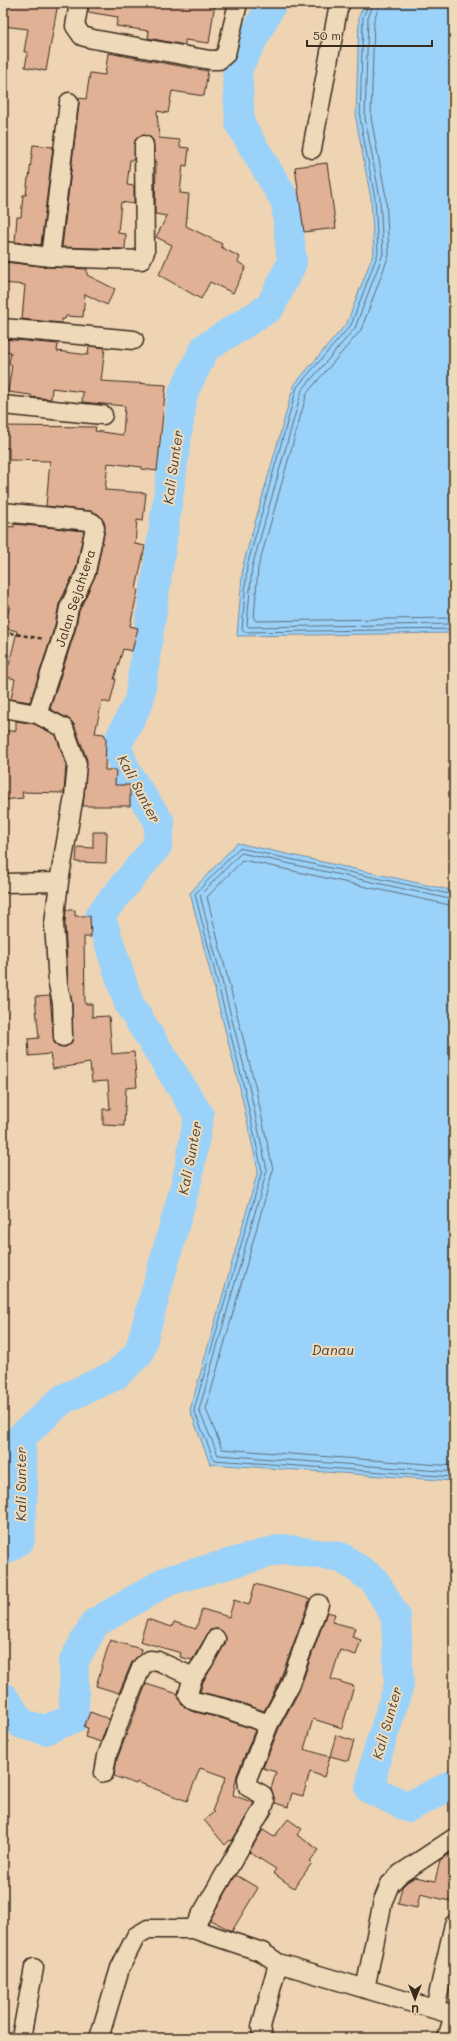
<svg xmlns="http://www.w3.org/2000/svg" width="457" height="2041" viewBox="0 0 457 2041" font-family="Mali,sans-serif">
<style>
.water{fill:#9ad2fa;stroke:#748fa2}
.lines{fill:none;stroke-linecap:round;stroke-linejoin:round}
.shore{stroke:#616d76;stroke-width:1}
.river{stroke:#9ad2fa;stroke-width:30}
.building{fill:#e0b195;stroke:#3b2a1e}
.street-casing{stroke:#3b2a1e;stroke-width:21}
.path{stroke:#3b2a1e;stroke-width:2.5;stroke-dasharray:4 3;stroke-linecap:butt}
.street{stroke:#eedab8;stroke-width:18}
.labels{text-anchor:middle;stroke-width:4;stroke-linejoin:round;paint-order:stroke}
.street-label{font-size:13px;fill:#3b2a1e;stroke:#eedab8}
.water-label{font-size:14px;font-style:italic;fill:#49433f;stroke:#eedab8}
</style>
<rect width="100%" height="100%" fill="#eed4b3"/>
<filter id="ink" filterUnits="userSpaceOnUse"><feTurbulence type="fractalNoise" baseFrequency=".025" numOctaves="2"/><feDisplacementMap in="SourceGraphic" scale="8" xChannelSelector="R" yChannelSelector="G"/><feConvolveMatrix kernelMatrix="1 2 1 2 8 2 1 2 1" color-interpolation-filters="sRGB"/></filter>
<g filter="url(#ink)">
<path class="water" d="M365,3H454V633L237,636L243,565L294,385L347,323L374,252L371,199L356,119L359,16Z
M237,843L454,891V1481L210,1464L190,1410L258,1171L240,1088L190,893Z"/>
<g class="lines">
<path class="shore" d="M369,3L363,17L360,119L375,198L378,253L351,325L297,387L247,566L242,630L244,632L454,629
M374,3L368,18L365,118L380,198L383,254L355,328L302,390L252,567L247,625L249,627L454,624
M380,3L374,20L371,118L386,197L389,255L361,330L307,393L258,568L254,619L256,621L454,618
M454,895L239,848L195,894L244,1087L262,1171L194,1410L214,1460L454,1477
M454,900L241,853L200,895L249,1086L267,1170L199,1410L218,1455L454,1472
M454,906L243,860L207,897L255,1085L273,1170L206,1409L222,1449L454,1466"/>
<path class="river" d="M3,1551L20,1540L23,1487L20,1438L63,1399L116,1375L139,1353L188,1176L199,1115L129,1004L100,915L157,846L160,823L128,775L116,746L139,701L183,393L205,348L270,307L292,263L286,202L240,124L237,69L272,3
M3,1697L22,1724L45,1730L74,1718V1661L95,1623L167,1581L282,1549L341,1557L374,1580L396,1617L399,1685L376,1758L370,1789L408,1807L454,1784"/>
</g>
<path class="building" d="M3,3H58L46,71L25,67L28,52H24L28,29L3,26Z
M89,3H215L209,43L185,40V45L148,38L149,31L116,26L118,17L88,12Z
M108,53L208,71L204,96L172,91L168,113L157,111L159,138L180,140V147L189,148L187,166L183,165L180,193L189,194L186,226L222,244L221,247L240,257L238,262L246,267L233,293L210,282L201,299L159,275L172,245L156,237L167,216L155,214L156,162H155L153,140L149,136H139L135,140L134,160H130L127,185L134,186V204L121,202L118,233L126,234L125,249L62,247L79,103V98L86,99L90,73L105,75Z
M33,145L53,147L41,245L15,242L17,217H21L23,195H26L28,178H29Z
M327,163L336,228L304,232L295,167Z
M4,262L49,267L87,269V275L115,289L107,305L85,294L83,317L66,316L65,319H62L61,323L22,319L25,285L3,283Z
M3,339L58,344L57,351L88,355L89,346L105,348L101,381L166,385L157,471L142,469V467L108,463L105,490L146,493L143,521L137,520L135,544L145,546L136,589L138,590L130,626L138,628L132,651L123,649L114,679H116L110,703L102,701L95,733L104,734L106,738L105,770H116L115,785H130V806H83L87,760L74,724L69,719L50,709L75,631L79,611L96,574L105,529L104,522L98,514L90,511L46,506L50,461L9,460V448H3V426L96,427L95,431L123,435L125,406L82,402L83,392L52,388L51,399L31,397V395L8,392L12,365L9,364L11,352L3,351Z
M14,524L84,531L76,569L59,604L55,625L30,702L11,699L15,679L3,676V663L9,665L17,631L4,628L10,605L3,603V526L14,527Z
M16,721L34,724L56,735L66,765L64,793L22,792L23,798L3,800V731H16Z
M93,832H107L106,863L76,862L77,847L93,848Z
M66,910H75V916H90L91,937H84L85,1004H92V1017L109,1016L112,1054L134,1052L137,1087L126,1088L124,1126L103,1125V1109H110L108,1081L92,1082L90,1063L53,1069L50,1054L29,1056L28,1039L39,1038L35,997L50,996L54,1043L64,1047L72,1042V1003L68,983L65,924Z
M255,1584L310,1599L279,1683L264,1711L231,1699L200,1692L203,1682L225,1644L226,1638L221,1630L216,1629L210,1630L192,1660L180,1657L181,1653L140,1641L147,1619L172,1627L174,1622L196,1629L202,1609L229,1617L234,1600L249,1605Z
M327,1612L335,1614L332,1622L355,1628L352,1637L361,1640L356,1655L340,1650L331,1679L354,1686L342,1728L313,1719L304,1749L330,1757L324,1777L310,1772L303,1796L292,1793L288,1807L275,1803L271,1789L276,1772L263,1768L279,1728L299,1691Z
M110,1640L141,1649L140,1655L132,1662L119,1693L96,1686Z
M146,1684L178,1694L182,1705L191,1711L224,1719L255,1730L237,1775L233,1795L254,1803L232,1841L230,1840L225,1845L204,1820L214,1812L212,1811L226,1777L200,1768L187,1801L137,1782L136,1784L114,1776L117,1759Z
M90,1712L109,1719L101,1742L85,1737L88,1728L84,1727Z
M336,1735L354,1741L348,1761L330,1756Z
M288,1819L302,1829L297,1835L319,1850L310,1862L312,1863L294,1888L273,1873L276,1869L249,1852L263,1830L274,1837Z
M453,1852H454V1902L420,1894L417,1908L398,1904L402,1887L407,1882L415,1877L435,1881L440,1860Z
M236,1875L258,1888L232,1931L210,1920Z"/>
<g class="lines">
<g class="street-casing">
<path id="street" d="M79,3L75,26L82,36L93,39L210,60H219L226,54L238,3
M312,149L338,9L341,3
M3,251L50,257L141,260L145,252L144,145
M50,257L69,102
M3,328L134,340
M3,405L103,415
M3,512L89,521L93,523L95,527L86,572L69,608L65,628L37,714
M3,708L37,714L64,728L77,764L74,796L59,882L54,924L58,984L62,1003L63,1037
M3,883L59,882
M216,1639L204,1661L193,1677L188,1694L189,1697L194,1701L227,1709L269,1724
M104,1773L107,1756L122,1714L142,1666L150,1660L158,1661L193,1677
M193,1929L263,1808L265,1802L263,1795L248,1787L247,1779L269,1724L289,1687L319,1604
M365,1989L383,1901L390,1884L400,1874L454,1838
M435,2009L454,1924
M21,2038L34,1968
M99,2038L120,1968L136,1936L148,1929H193L262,1952L278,1963L454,2015
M263,2038L261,2027L278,1963
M447,2038L454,2015"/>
</g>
<path class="path" d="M3,632L44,639"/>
<use href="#street" class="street"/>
</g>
</g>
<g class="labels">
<g class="street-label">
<text transform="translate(75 598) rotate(-72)" y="5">Jalan Sejahtera</text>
</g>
<g class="water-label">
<text transform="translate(173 467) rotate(-82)" y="5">Kali Sunter</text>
<text transform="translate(139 789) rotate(62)" y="5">Kali Sunter</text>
<text transform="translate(190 1158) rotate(-79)" y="5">Kali Sunter</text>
<text x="333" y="1355">Danau</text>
<text transform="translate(21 1484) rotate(-90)" y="5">Kali Sunter</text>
<text transform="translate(387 1723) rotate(-74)" y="5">Kali Sunter</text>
</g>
</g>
<rect width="457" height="2041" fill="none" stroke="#eedab8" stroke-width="16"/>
<rect x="8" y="8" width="441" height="2025" fill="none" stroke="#3b2a1e" stroke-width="1.5" filter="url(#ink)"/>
<g transform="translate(415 1999) rotate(180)" stroke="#eedab8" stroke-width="3" paint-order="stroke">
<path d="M0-3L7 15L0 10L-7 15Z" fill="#3b2a1e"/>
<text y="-6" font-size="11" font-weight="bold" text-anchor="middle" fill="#3b2a1e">U</text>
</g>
<path d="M307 40v6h125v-6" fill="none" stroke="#3b2a1e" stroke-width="2"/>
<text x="313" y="40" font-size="12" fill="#3b2a1e" stroke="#eedab8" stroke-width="3" paint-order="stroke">50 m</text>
</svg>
